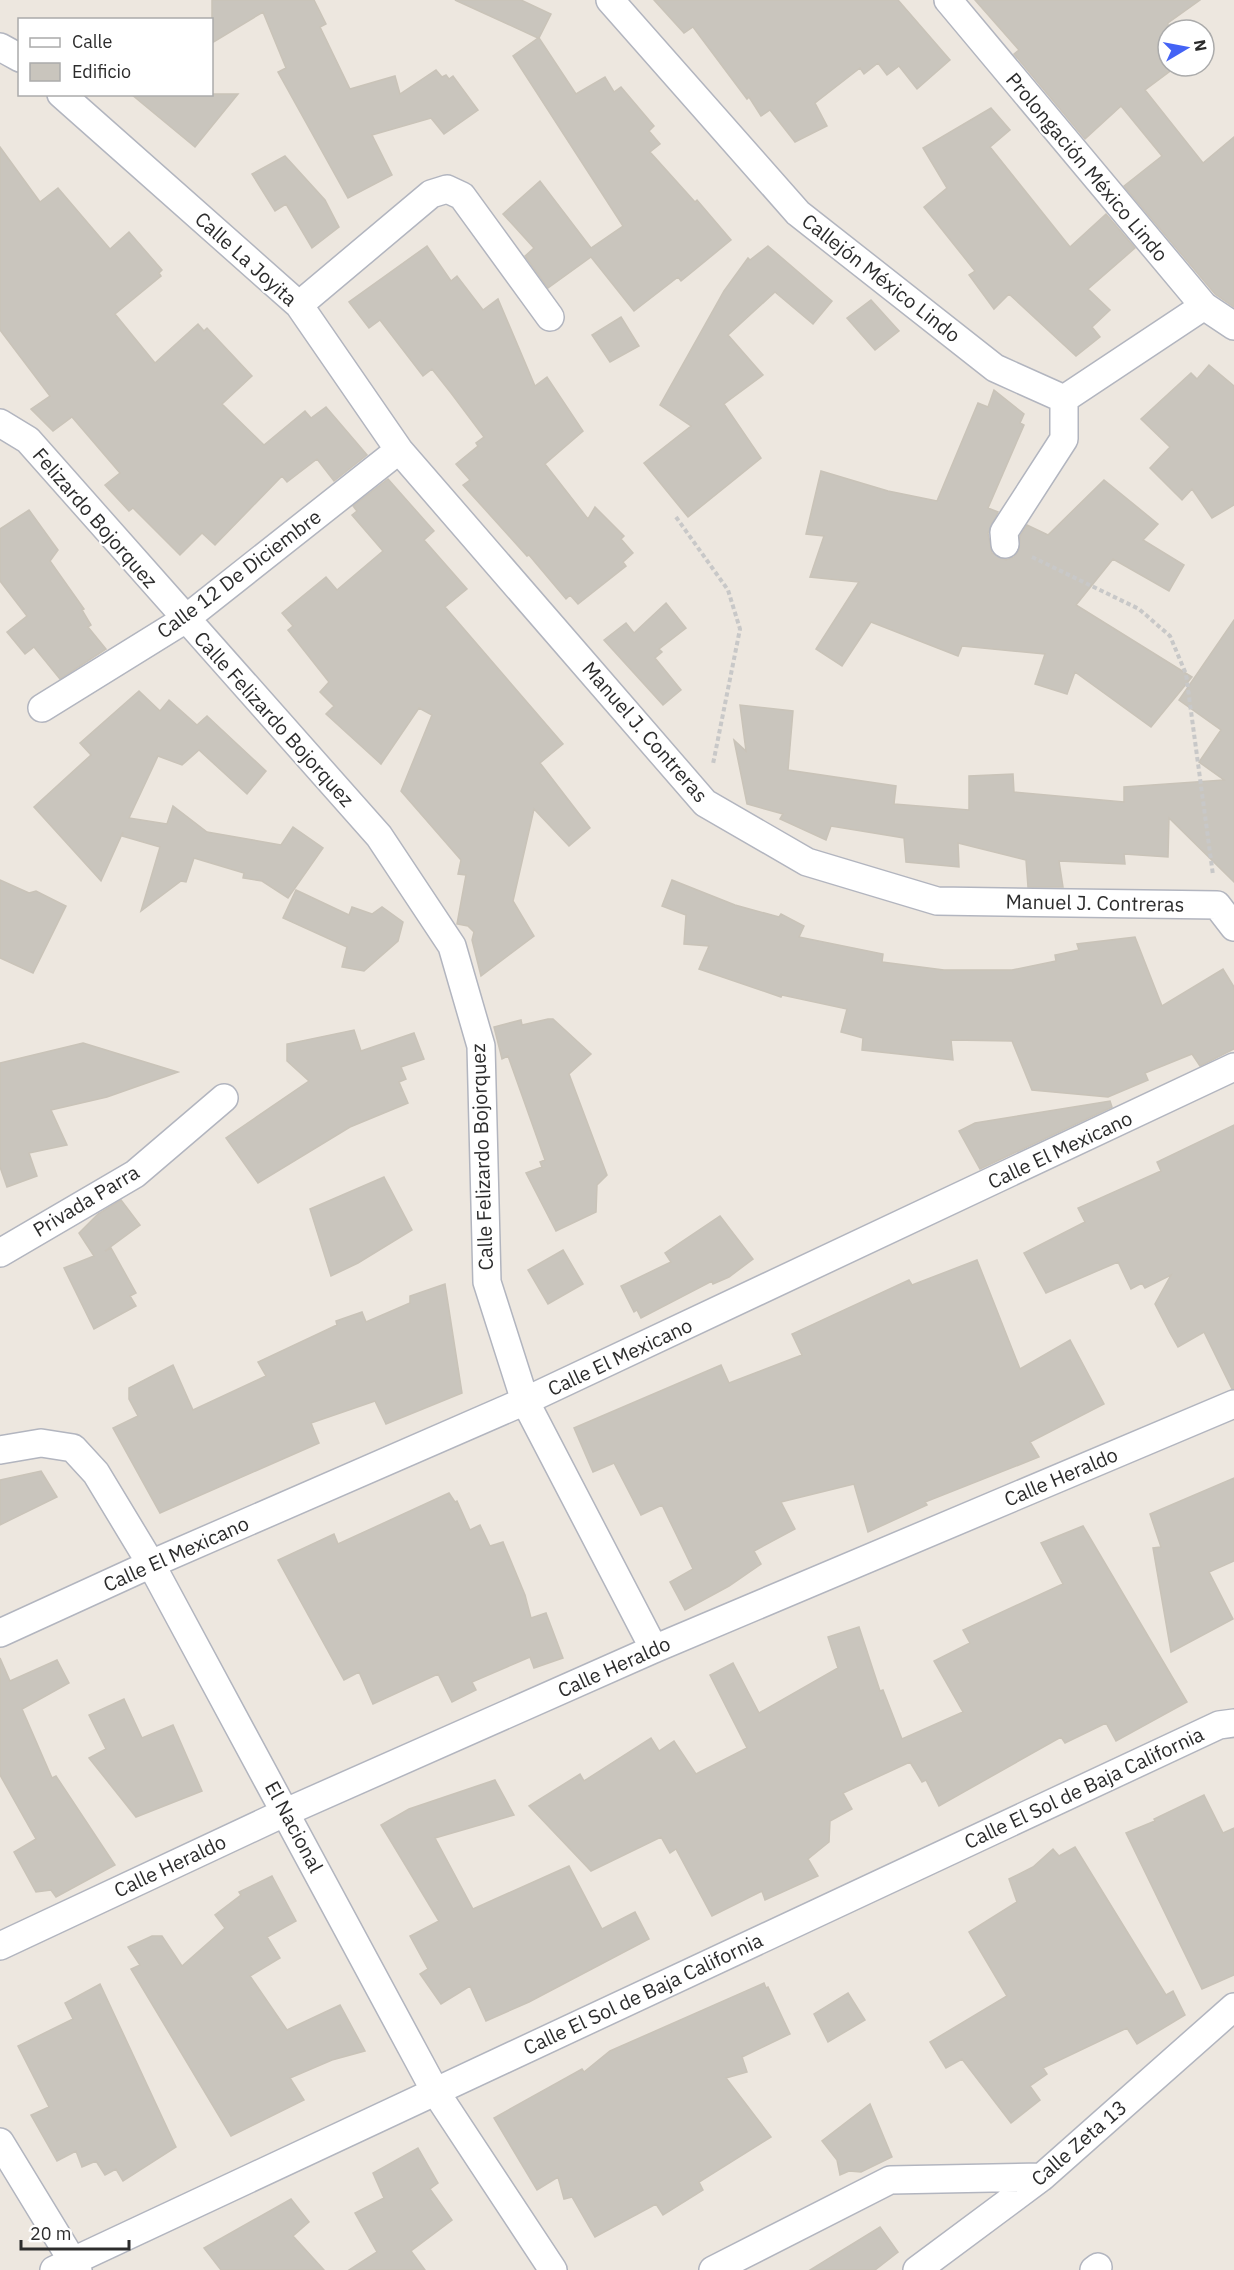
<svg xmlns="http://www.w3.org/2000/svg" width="1234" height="2270" viewBox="0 0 1234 2270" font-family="'IBM Plex Sans',sans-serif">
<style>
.building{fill:#c9c5bd;stroke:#c9c3b8;stroke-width:1.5}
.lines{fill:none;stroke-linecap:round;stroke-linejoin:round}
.street-casing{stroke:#b2b5bf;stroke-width:30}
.path{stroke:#c8c8c8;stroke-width:4;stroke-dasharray:4.5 3;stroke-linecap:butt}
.street{stroke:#fff;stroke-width:27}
.labels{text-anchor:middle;stroke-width:4.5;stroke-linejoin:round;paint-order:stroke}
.street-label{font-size:20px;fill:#2c2c2c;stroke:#fff}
</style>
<rect width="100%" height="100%" fill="#ede7df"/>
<path class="building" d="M212,0H314L326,24L320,27L350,89L395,76L400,94L436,70L442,77L446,75L449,79L453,76L478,110L444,134L431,118L372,135L392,175L348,198L278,72L286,68L263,12L212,43Z
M455,0H521L551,14L539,38L576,94L605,77L614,92L621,87L654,126L649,131L660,144L650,152L695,202L697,200L731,240L681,281L678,277L634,311L591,257L548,288L525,256L534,248L503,214L540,181L591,248L623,226L513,56L538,38Z
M654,0H898L950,60L917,89L899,66L887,75L878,63L864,74L860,68L815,103L827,126L795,142L770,110L761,116L749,97L747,99L693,27L684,33Z
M975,0H1200L1168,23V66H1177L1145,90L1203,163L1234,137V307L1215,294L1124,186L1162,156L1121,106L1085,139L1014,54L1019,50Z
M131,94H238L195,147Z
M991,108L1010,130L990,147L1070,247L1106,214L1135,248L1088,289L1110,310L1092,327L1100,337L1076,356L1009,294L994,309L969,275L975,271L924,207L947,188L923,148Z
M0,147L40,202L58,188L110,249L129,232L162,270L159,273L161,276L115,314L155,363L198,324L204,331L207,328L252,376L222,404L264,445L305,411L311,418L326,407L367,455L334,481L317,459L287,482L282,476L215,545L202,533L180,555L133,508L129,511L105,485L120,473L72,417L53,431L31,409L50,396L0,330Z
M285,156L325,200L339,227L312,248L286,204L275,211L252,174Z
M427,246L451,281L457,276L483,310L498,299L535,386L547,377L583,431L545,464L588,519L595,507L624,536L621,539L633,553L623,562L626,566L578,604L570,595L566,599L529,555L527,556L463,485L470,480L456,464L478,446L476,443L484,437L451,393L432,369L423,376L380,320L369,328L349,302Z
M768,246L832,301L813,324L775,292L728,335L763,375L724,404L761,458L688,517L644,463L691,426L660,405L724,291L748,258L750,260Z
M871,300L899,331L875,350L847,318Z
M621,317L639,346L610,362L592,335Z
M1209,365L1234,386V505L1212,518L1192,489L1182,500L1150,468L1170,447L1141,419L1191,373L1197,379Z
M994,390L1024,414L1020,423L1024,425L988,508L998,512L988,533L992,553L1006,560L1014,557L1019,550L1020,536L1027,525L1048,535L1104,480L1158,524L1143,540L1184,565L1169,591L1113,559L1076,605L1192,677L1151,727L1075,672L1067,694L1035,684L1045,654L962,646L958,656L871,622L842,666L816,649L859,582L810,577L824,536L806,534L821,471L888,491L937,501L978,403L988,407Z
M388,479L434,531L424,540L467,589L445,607L563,744L540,763L590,828L569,846L534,809L513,901L534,936L481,976L472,940L474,932L468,926L457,924L466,875L458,874L461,860L401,791L432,715L419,708L381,764L326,714L334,706L320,692L329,682L288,630L293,626L282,613L326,577L337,590L383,551L352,515L357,511L353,506Z
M29,510L58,550L50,561L84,609L82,610L91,625L88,627L106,649L60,679L34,647L25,654L7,632L27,616L0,581V529Z
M666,603L686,628L659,649L662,652L655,658L681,690L663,705L604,640L626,623L634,633Z
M1234,620V882L1169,818L1168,857L1124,854L1125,864L1059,861L1063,887H1028L1026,860L958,843L959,867L906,862L904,838L831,826L826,840L780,819L783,814L747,804L734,740L746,751L740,705L793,711L788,770L896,786L894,804L969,810V776L1013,774L1014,792L1124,802V787L1224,780L1199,762L1221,730L1179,700Z
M139,691L160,711L169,700L197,725L207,716L266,771L247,794L199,750L182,765L158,756L129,818L167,824L173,806L207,832L281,845L293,827L323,848L288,898L262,881L243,878L244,873L194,858L186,882L181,881L141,911L160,847L122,836L123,832L101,881L34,807L91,755L80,743Z
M0,880L29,893L36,891L66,906L33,973L0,958Z
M672,880L735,905L779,917L781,914L804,926L799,937L883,954L882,962L944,970H1012L1056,961L1055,955L1079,950L1077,944L1135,937L1162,1006L1223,969L1234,987V1049L1200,1066L1192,1054L1145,1073L1148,1080L1108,1097L1032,1090L1012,1041L951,1040L953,1060L862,1050L863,1038L841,1032L847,1009L782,995L781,997L699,969L709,946L684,944L686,915L662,906Z
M296,890L349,915L352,907L372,914L382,907L403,922L398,941L364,971L342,967L347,947L283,918Z
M548,1019H553L591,1054L569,1074L607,1175L597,1185L596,1212L556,1231L526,1173L542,1167L540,1162L545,1160L508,1056L502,1059L494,1027L521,1020L522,1025Z
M354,1030L361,1051L414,1033L424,1059L401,1067L406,1079L399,1082L408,1103L350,1127L258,1183L226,1138L309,1081L287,1061V1044Z
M83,1043L178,1072L107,1097L51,1110L67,1145L29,1153L37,1176L7,1187L0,1167V1063Z
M1110,1101L1112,1107L980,1169L959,1131L975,1123Z
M1234,1125V1389H1232L1204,1332L1178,1347L1170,1333L1155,1304L1171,1275L1145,1288L1142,1283L1131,1289L1118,1262L1046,1293L1024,1253L1085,1222L1078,1208L1161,1171L1157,1162Z
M384,1177L412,1230L358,1263L331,1276L310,1209Z
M121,1200L140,1225L105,1251L111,1248L136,1293L130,1296L136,1306L94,1329L64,1268L94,1256L79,1233L98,1214Z
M720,1216L753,1259L729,1277L713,1284L712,1281L641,1318L637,1310L634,1312L621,1286L671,1262L665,1253Z
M563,1250L583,1284L548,1304L528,1270Z
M977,1260L1020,1369L1070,1340L1104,1404L1030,1442L1039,1457L925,1502L927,1505L868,1532L854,1484L781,1502L795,1529L754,1551L761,1564L729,1586L685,1610L670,1582L693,1569L662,1505L641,1515L614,1463L593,1472L574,1428L721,1365L729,1383L802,1355L792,1334L909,1280L912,1285Z
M445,1284L462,1393L386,1424L375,1401L311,1423L319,1443L160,1513L113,1428L138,1416L129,1399V1388L173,1365L193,1410L266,1376L258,1362L337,1325L336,1321L362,1312L366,1322L410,1303V1296Z
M41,1471L57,1497L0,1525V1480Z
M1234,1478V1561L1209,1572L1233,1619L1171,1652L1153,1548L1161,1547L1150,1514Z
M449,1493L455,1502L457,1501L470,1530L480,1525L490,1546L503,1542L525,1595L531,1618L546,1613L563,1658L534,1668L530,1657L472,1682L476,1690L452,1702L438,1674L373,1704L359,1672L344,1680L278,1560L334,1534L338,1544Z
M1083,1526L1187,1702L1116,1741L1106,1723L1065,1743L1061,1737L939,1806L926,1780L922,1782L910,1762L843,1793L852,1809L830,1821L829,1842L808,1859L818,1876L765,1900L762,1891L712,1916L676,1849L670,1853L661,1837L591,1871L529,1806L580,1774L584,1781L651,1738L659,1751L674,1741L696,1774L747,1748L710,1675L733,1663L759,1713L838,1668L828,1637L859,1627L880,1691L883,1690L902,1739L963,1712L934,1661L970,1643L963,1630L1063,1584L1041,1543Z
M0,1658L10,1681L57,1660L69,1683L22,1709L52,1778L56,1776L115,1865L56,1897L51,1890L36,1892L14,1852L36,1839L0,1775Z
M124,1699L142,1738L173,1725L202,1791L136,1817L89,1758L106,1749L89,1715Z
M495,1780L514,1815L435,1838L473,1909L569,1866L602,1929L635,1912L649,1939L529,2002L486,2021L470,1986L441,2004L420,1974L428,1969L410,1936L439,1921L381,1825L409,1809Z
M1204,1795L1223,1833L1234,1828V1975L1202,1989L1126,1833L1155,1821L1154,1819Z
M1075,1847L1166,1995L1173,1991L1185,2015L1137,2044L1127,2028L1043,2068L1047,2074L1030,2086L1040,2100L1011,2123L962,2059L946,2068L930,2042L1007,1996L969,1932L1017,1902L1009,1879L1033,1867L1053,1849L1059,1856Z
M272,1876L296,1921L267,1937L280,1958L250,1976L287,2030L340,2005L365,2051L332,2060L290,2078L304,2100L231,2136L131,1969L140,1965L128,1947L152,1936H162L182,1966L225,1928L215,1915L241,1895L239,1892Z
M764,1983L766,1988L768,1987L790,2034L742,2057L747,2072L726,2078L771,2137L699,2182L703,2190L663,2215L656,2204L595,2237L572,2197L564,2199L558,2177L537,2190L494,2118L582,2069L584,2072L610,2051Z
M100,1984L176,2147L123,2181L116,2169L105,2175L96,2161L82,2167L76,2151L57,2161L31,2115L49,2107L18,2046L73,2019L65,2003Z
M848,1993L865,2020L828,2042L814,2014Z
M870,2104L892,2157L861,2172L849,2171L840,2175L837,2160L822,2141Z
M418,2148L438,2183L430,2189L452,2220L411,2251L425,2270H349L377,2252L355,2213L384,2198L373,2173Z
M291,2199L309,2222L293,2236L324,2270H221L204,2248Z
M880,2227L898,2252L875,2270H810Z"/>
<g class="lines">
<g class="street-casing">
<path id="street" d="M610,0L798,213L995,368L1064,399
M948,0L1204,306L1234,326
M0,47L20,58
M61,94L299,305L399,450L705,803L807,862L937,901L1217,905L1234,927
M299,305L431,194L447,189L462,196L550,317
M1064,399L1204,306
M0,423L28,440L379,836L452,946L481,1046L487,1282L525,1401L654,1649
M1005,544L1004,532L1064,439V399
M42,708L184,620L399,450
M0,1253L135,1174L224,1098
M0,1450L41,1443L73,1448L96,1473L151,1564L435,2091L553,2270
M0,1633L151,1564L525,1401L1234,1067
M0,1946L286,1812L654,1649L1234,1404
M0,2142L78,2270
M54,2270L1219,1725L1234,1723
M713,2270L890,2180L1042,2177
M917,2270L1042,2177L1234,2007
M1094,2270L1098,2267"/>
</g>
<path class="path" d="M676,517L728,590L740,629L713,764
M1032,557L1139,609L1170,636L1186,674L1213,875"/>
<use href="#street" class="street"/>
</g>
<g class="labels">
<g class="street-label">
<text transform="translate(1087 167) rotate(50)" y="7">Prolongación México Lindo</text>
<text transform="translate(246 259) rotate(42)" y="7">Calle La Joyita</text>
<text transform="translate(881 278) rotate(38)" y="7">Callejón México Lindo</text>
<text transform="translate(95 518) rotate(49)" y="7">Felizardo Bojorquez</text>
<text transform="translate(239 574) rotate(-37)" y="7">Calle 12 De Diciembre</text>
<text transform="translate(274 719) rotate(48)" y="7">Calle Felizardo Bojorquez</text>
<text transform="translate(645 732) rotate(49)" y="7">Manuel J. Contreras</text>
<text transform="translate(1095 903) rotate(1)" y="7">Manuel J. Contreras</text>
<text transform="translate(1060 1150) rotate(-25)" y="7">Calle El Mexicano</text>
<text transform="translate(482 1157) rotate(-92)" y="7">Calle Felizardo Bojorquez</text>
<text transform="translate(86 1201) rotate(-31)" y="7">Privada Parra</text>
<text transform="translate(620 1357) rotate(-25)" y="7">Calle El Mexicano</text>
<text transform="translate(1061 1477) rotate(-23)" y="7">Calle Heraldo</text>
<text transform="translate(176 1554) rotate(-24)" y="7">Calle El Mexicano</text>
<text transform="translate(614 1667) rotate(-24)" y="7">Calle Heraldo</text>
<text transform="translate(1084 1788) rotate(-25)" y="7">Calle El Sol de Baja California</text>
<text transform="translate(294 1827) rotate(62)" y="7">El Nacional</text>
<text transform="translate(170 1866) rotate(-25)" y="7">Calle Heraldo</text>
<text transform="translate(643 1994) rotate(-25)" y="7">Calle El Sol de Baja California</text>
<text transform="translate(1079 2143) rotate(-41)" y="7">Calle Zeta 13</text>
</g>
</g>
<rect x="18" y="18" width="195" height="78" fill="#ffffff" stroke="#ababab" stroke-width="1.5"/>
<rect x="30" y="38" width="30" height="9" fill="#ffffff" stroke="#ababab" stroke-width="1.5"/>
<text x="72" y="48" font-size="18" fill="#2c2c2c">Calle</text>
<rect x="30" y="63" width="30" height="18" fill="#c9c5bd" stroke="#ababab" stroke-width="1.5"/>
<text x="72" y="78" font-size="18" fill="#2c2c2c">Edificio</text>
<g transform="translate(1186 48) rotate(80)"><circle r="28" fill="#ffffff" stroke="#ababab" stroke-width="1.5"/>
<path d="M0-4.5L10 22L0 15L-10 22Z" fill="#4463f5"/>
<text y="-9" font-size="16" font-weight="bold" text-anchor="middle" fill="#2c2c2c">N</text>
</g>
<path d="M21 2240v9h108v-9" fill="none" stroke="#2c2c2c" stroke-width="3"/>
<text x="30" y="2240" font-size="18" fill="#2c2c2c" stroke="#ffffff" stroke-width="4.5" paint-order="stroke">20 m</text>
</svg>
